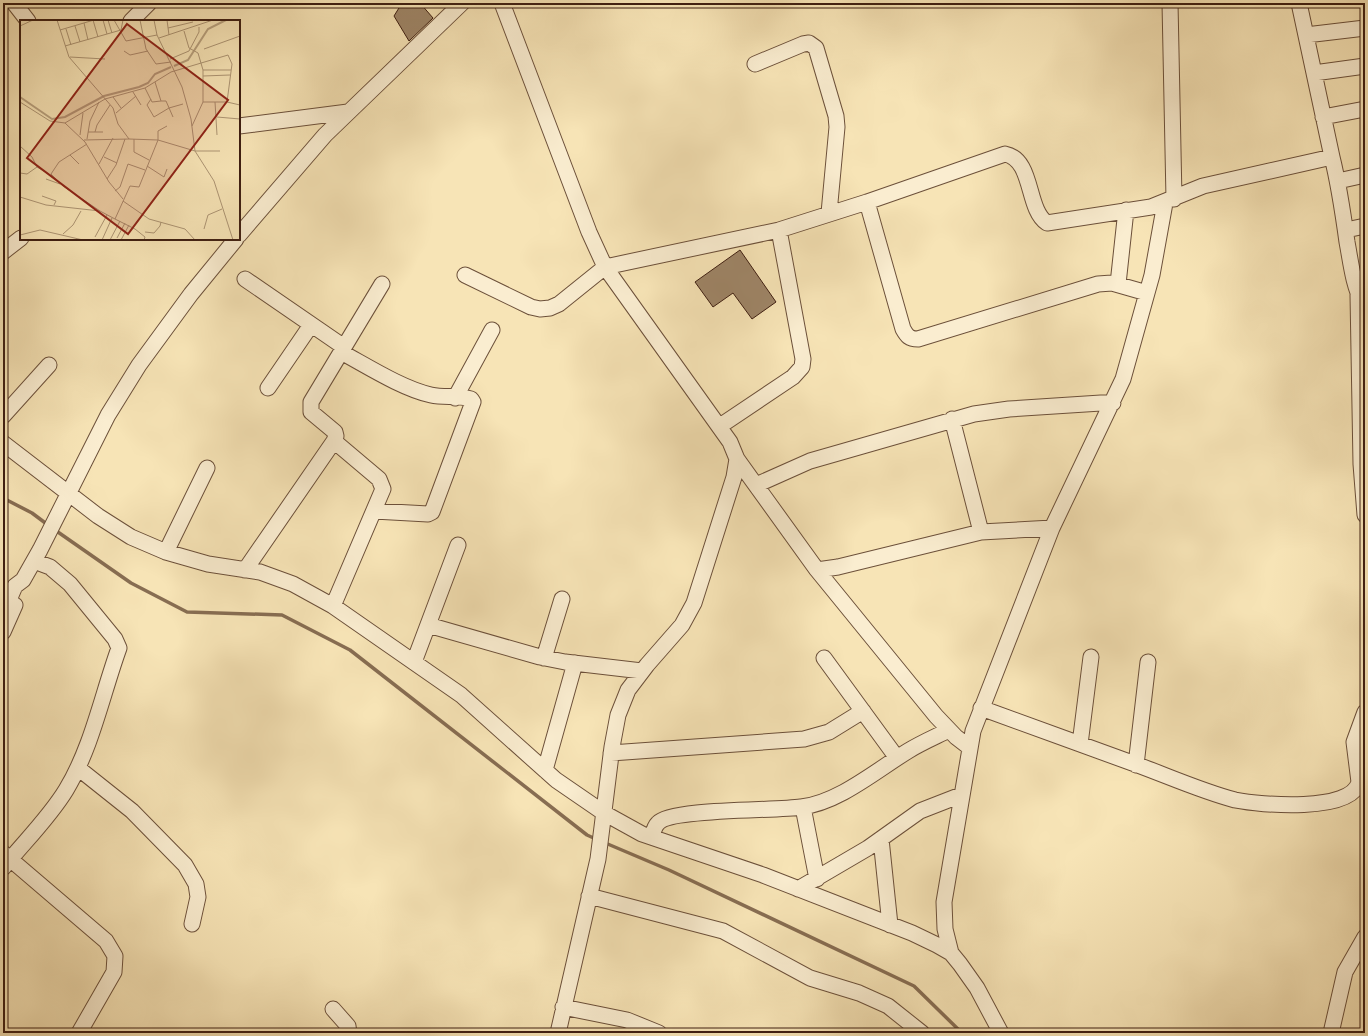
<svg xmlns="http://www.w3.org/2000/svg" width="1368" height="1036" viewBox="0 0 1368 1036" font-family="'IM FELL French Canon',serif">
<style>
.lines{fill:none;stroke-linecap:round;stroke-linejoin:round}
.stream{stroke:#876d52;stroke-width:3.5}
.building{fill:#9e8567;stroke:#3e1e11}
.minor-casing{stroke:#6c503a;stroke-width:17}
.minor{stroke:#faedd0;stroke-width:15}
.inset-river{fill:none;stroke:#b8a17e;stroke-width:2}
.inset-road{fill:none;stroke:#ad9574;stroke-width:1}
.view{fill:#8f2418;fill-opacity:0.15;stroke:#8f2418;stroke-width:2}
.inset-edge{fill:none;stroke:#3e1e11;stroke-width:2}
</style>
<rect width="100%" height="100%" fill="#f7e4b6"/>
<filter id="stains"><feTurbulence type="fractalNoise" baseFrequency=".005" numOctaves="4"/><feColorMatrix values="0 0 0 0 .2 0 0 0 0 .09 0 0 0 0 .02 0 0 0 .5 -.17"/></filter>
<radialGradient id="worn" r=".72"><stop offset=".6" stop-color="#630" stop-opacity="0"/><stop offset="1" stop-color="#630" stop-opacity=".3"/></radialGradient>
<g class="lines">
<path class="stream" d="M3,498L32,513L48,525
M55,530L131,583L187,612L282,615L350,650L587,835L598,840
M603,842L669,870L914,986L962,1033"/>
</g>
<path class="building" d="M402,3H420L433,18L409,41L394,16Z
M740,250L776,302L752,319L733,293L713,307L695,282Z"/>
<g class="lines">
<g class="minor-casing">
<path id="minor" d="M14,3L28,21
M502,3L589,232L605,267L730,442L737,459L734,477L694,603L682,625L647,665L628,690L618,715L612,747L598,859L558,1033
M1170,3L1174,199
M131,21L149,3
M1306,35L1365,28
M755,64L803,44L809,43L816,48L836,116L837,127L829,213
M1314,73L1365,66
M1323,117L1365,109
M239,126L348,112
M1332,157C1339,185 1343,213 1347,242C1351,263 1353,285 1363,304
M1338,181L1365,175
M867,202L903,329C907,336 909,339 918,339L1098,284L1112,283L1147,293
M1346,230L1365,226
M239,235L325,135L462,3
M3,252L21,238
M465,275L531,307L540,309L550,308L559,304L605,267L779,230L867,202L1005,154C1034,160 1026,209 1047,223L1151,207L1203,186L1332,157L1299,3
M245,279L344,347
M1118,284L1126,210
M1358,295L1361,464L1365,515
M341,352C367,366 403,389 431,395C444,398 458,395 471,399L473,402L432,512L428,514L374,511
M268,388L311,325
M455,398L492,330
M3,416L49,365
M952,419L981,532
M720,426L793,377L802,367L803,359L779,230
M3,443L98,516L131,537L166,552L208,564L260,572L293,584L333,606L461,695L556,780L604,813L642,834L763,875L912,933L937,945L951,953L960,964L977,988L1001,1033
M737,459L817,570L936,716L956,737L969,747
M756,485L810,461L974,414L1009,409L1101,403H1113
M166,552L207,468
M245,570L334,441L336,436L335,432L311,412V402L382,284
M817,570L838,567L981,532L1052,528
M333,606L383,489L379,479L334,441
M3,614L15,586L23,580L40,550L108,415L139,365L191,294L236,239
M428,625L540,657L565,662L642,671
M3,632L15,605
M544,658L562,599
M824,658L897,758
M414,662L458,545
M981,708C1032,727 1084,745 1135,764C1168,776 1201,791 1235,800C1260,805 1352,813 1359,782L1354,742L1365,712
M1080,744L1091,657
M611,753L804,739L829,732L863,711
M1136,765L1148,662
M78,768L132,811L185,865L196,884L198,897L192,924
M545,770L575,663
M803,807L817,879
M652,837C653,833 654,827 658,823C671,808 777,811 801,807C838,803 877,770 908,751C921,743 935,737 949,730
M881,839L890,925
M3,853L106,941L115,956L114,972L79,1033
M3,868C24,842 49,818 66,790C92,747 102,695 119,648L115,639L70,584L50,567L34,561
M798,889L868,848L920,811L961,795
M589,896L723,931L810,978L859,993L888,1006L922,1033
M951,953L945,929L944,902L973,731L1052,528L1123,379L1152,275L1165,203
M563,1007L627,1020L659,1033
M333,1009L348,1026L349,1033
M1331,1033L1345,972L1365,937"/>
</g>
<use href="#minor" class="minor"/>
</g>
<g transform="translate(20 20)">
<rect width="220" height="220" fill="#f7e4b6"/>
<path class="inset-river" d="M154,46L168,40L188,9L206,0M0,77L32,99L45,97L84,76L119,67L128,63L135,54L151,47"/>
<path class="inset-road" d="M37,0L49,37L93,88L98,104L109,119L138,120L175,131L194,161L213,220M73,0L78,17M83,0L87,14M88,0L92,13M94,0L106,21L137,15M120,0L126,29L136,44L151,42M134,0L137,15L162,67L171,99L175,131H200M147,0L149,15M64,3L68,20M0,6L13,0M55,6L60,22M148,8L173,2M46,9L51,25M40,10L74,0M164,11L169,28L178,33L183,50V82L172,106M139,18L193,0M45,26L101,10L103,0M184,29L220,16M104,31L110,35L128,31M50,37L85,39M150,39L169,31L179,12V7M183,50H211M183,56L210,55M135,62L141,81H146L153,97M125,68L132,82L141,81M113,72L121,85M93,77L101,88M131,79L127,85L134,97L149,88M0,82L30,101L45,103L85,79L125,68L151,52L208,35L212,44L207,82M183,82H207L220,85M195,82L197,115M149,88L163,84M96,93L116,76M197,97L220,99M45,103L65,122L89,162L103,179M68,112H83M75,112L77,105L90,85M60,115L63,93M67,119L70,101L79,82M114,119V132L129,140M64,120L109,119M67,124L39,142L31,154L43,166L80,191M0,126L12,137L17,147M50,135L59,144M84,137L97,143M79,144L93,118M127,146L144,157L147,149M0,153L7,154L17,147L32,156M26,159L40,164M87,159L96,145L105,119M95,171L100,167L108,144L125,150M22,176L36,181L34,185M0,177L26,185L80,191L95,199M103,181L129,199L165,209L175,220M184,209L188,195L202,189M125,212L134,213L140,206L141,202M43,214L53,205L61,191M0,215L20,210L63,220M75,217L87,195M97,218L105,203M82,220L92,198M90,220L100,201M101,220L109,205M124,220L125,217L115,209L95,199L110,166L119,167L138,120V111L147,106"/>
<path class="view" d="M107,4L208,80L108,214L7,138Z"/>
<rect width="220" height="220" class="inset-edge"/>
</g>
<rect width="1368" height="1036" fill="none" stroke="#f7e4b6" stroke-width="16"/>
<rect x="4" y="4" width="1360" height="1028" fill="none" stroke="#3e1e11" stroke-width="2"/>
<rect x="8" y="8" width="1352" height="1020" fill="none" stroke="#3e1e11"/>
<rect width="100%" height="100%" filter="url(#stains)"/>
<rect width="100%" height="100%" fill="url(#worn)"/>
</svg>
